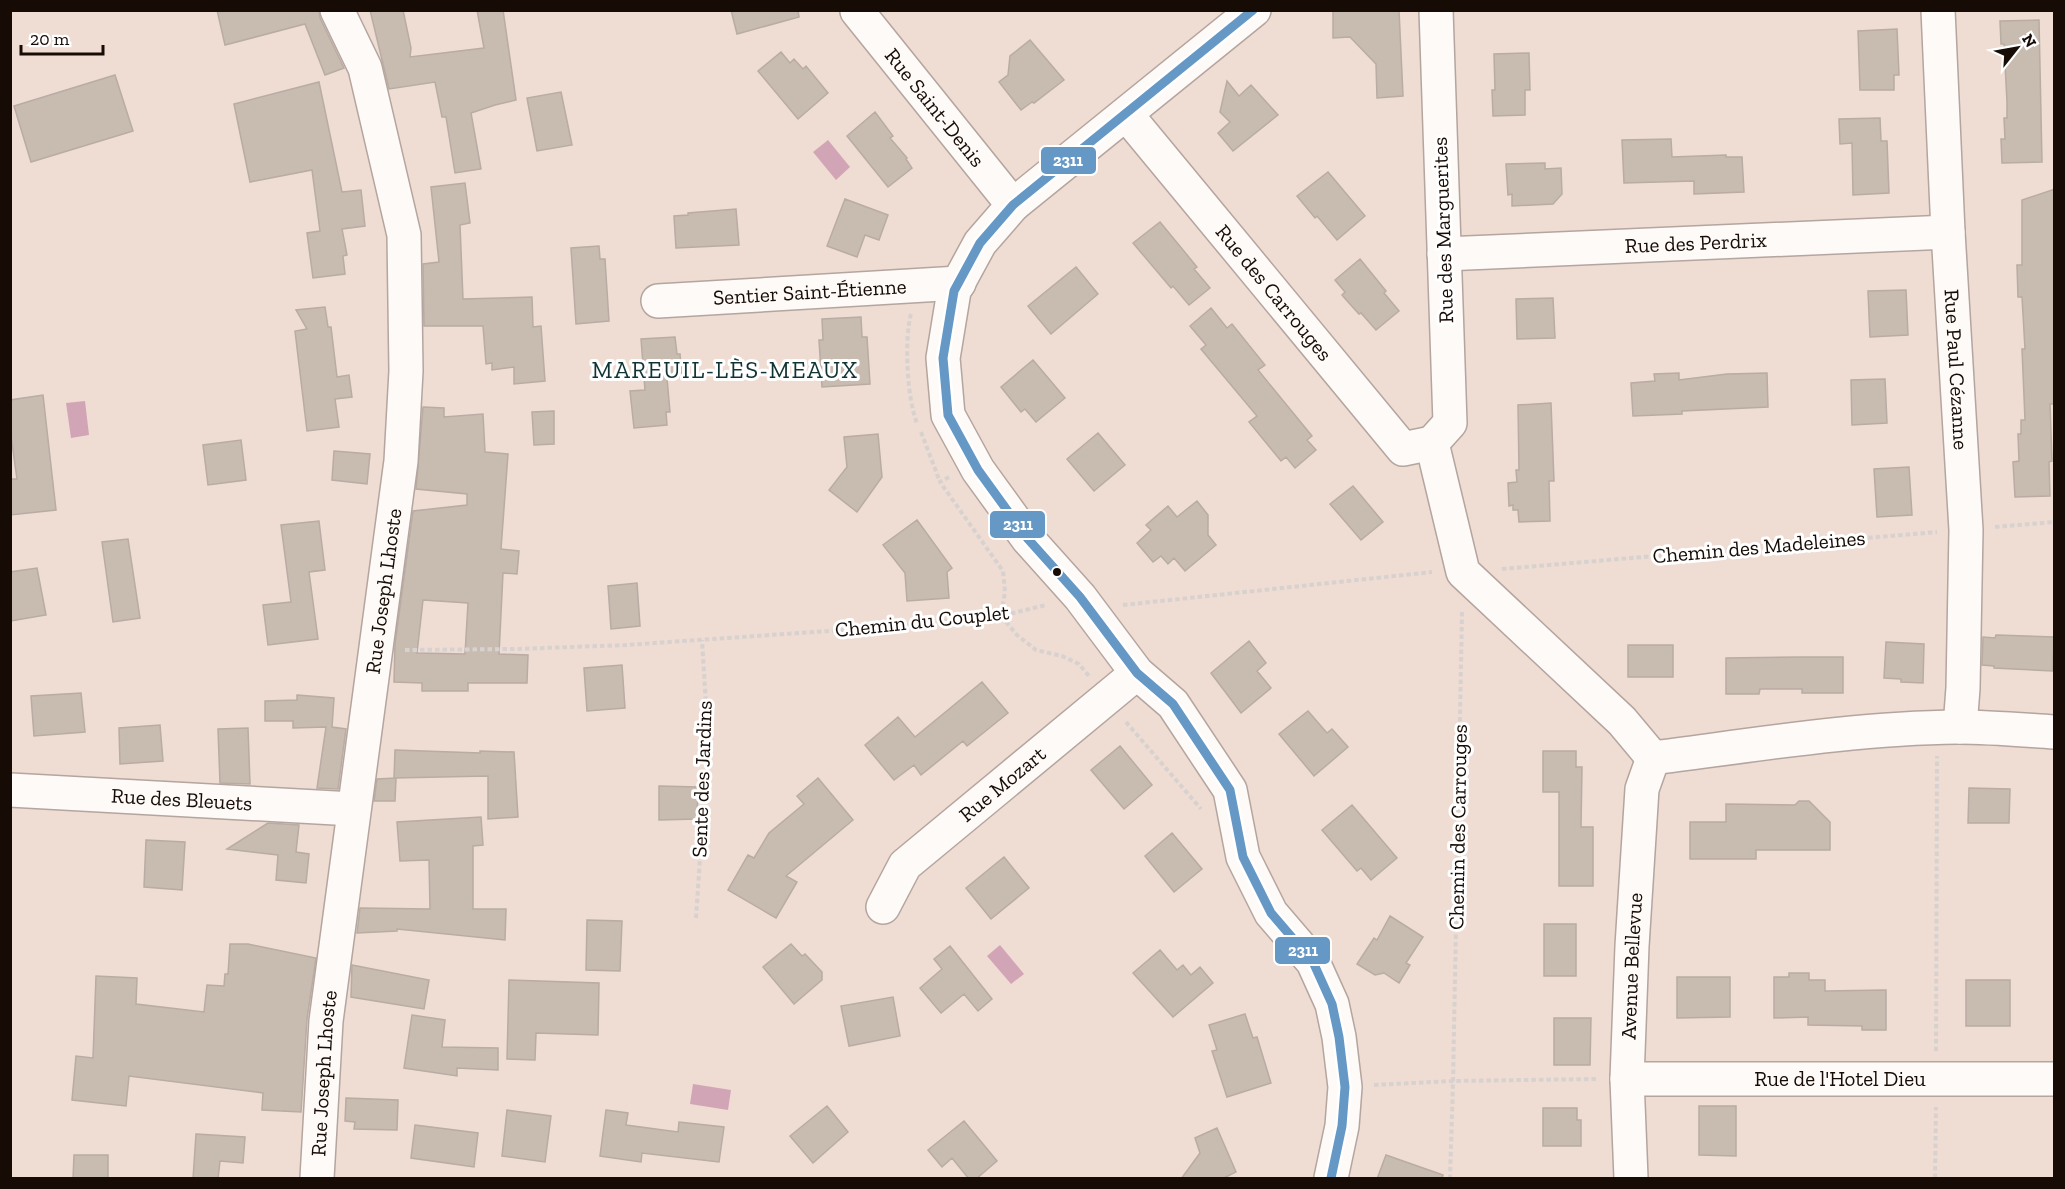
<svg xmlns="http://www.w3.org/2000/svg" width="2065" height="1189" viewBox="0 0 2065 1189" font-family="'Zilla Slab',serif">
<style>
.water{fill:#d2a5b6}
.building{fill:#c8bcb1;stroke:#b8aca3;stroke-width:1.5;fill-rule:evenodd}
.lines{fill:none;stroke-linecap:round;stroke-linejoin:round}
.minor-casing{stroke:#b4a59e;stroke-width:36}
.path{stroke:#d7d2cf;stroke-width:4;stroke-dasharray:4.5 3;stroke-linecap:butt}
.minor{stroke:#fdfaf8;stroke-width:33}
.bus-1-casing{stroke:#fff;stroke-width:14}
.bus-1{stroke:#6698c6;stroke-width:9}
.bus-dot{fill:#160b05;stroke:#fff;stroke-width:2}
.labels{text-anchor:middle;stroke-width:6;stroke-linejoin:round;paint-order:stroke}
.street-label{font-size:21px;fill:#160b05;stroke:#fff}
.quarter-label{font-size:24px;letter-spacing:1.5px;fill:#103333;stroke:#fff}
.line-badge{stroke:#fff;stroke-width:2}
.badge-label{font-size:16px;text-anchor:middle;font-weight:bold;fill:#fff}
</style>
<rect width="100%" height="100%" fill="#efdcd3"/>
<path class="water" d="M828,140L850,167L836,180L813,152Z
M85,401L89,435L71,438L66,403Z
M1000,945L1024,974L1011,984L987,956Z
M693,1084L731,1090L728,1110L690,1104Z"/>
<path class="building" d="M217,10H319L320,18L344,68L325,75L305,24L225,45Z
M370,10H403L411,48L410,57L484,48L477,10H503L516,100L495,105L471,113L481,169L455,173L446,117H442L435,82L389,89Z
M731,10H798L799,17L737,34Z
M1333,10H1399L1403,96L1377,98L1376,64L1350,37L1333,38Z
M2039,20L2042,162L2002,163L2001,139H2005L2004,118H2007V102L2004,44H2001L2000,21Z
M1897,29L1899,75H1894V90H1860L1858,31Z
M1030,40L1064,80L1034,103L1032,102L1021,110L999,82L1008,75L1010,56Z
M781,52L790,63L794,59L803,69L806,66L828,93L798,119L758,71Z
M1529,53L1530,90H1525V115L1493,116L1492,90H1495L1494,54Z
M115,75L133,131L31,162L14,106Z
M1227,81L1239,96L1251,85L1278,115L1233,151L1218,133L1230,122L1220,112Z
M319,82L342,192L361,190L365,226L342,229L347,255L343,256L345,274L313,278L307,233L320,231L312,170L250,182L234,104Z
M561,92L572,145L537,151L527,98Z
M875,112L893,136L890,138L907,158L906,159L912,168L888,187L847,136Z
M1880,118L1881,141H1887L1889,193L1853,195L1852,143L1840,144L1839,119Z
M1671,139L1672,157L1726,155V157H1742L1744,192L1694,194V181L1624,183L1622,140Z
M1545,163V169L1561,168L1562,194L1553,204L1512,206V194L1508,195L1506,164Z
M1328,172L1365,216L1337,240L1317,216L1315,218L1297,196Z
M465,183L470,223L460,225L463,299L532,297L533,327L541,326L545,381L514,384V367L492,370V363L486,364L483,326H424L423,264L439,262L431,187Z
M2055,189V404H2050L2052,461L2049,462L2050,496L2015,497L2013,462L2019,461L2018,434H2021V420H2025L2022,349H2025L2022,297H2018L2017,265H2022V200Z
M845,199L888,215L879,240L865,235L857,257L827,246Z
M736,209L739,245L676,248L674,216L688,215V213Z
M1160,222L1197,267L1194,269L1210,288L1189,305L1173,286L1171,288L1133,243Z
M599,246L600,259H605L609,321L576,324L571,248Z
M1360,259L1386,291L1384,293L1399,311L1376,330L1361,313L1359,314L1349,303L1342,295L1345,292L1335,280Z
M1076,267L1098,294L1051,334L1028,306Z
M1906,290L1908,335L1870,337L1868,291Z
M1553,298L1555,338L1517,339L1516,299Z
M325,307L328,327H331L337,377L349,375L352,397L335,399L339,427L307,431L295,331L307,329L296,310Z
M1211,308L1227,328L1232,324L1265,365L1258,370L1312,436L1307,440L1316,450L1295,468L1286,457L1281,461L1249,422L1257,416L1201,349L1206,345L1190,326Z
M861,317L862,337H867L870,384L822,387L819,340H823L822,319Z
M675,337L677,354H680L682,376L667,378L670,412H666L667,425L634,428L630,391L645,390L641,339Z
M1033,360L1065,398L1036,422L1025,409L1021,412L1001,387Z
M1679,373V380L1727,374L1767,373L1768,407L1682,411V414L1633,416L1631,383L1655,381L1654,374Z
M1885,379L1887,423L1852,425L1851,380Z
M43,395L56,510L10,515V479H17L10,429V400Z
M1551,403L1554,481H1549L1550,521L1519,522L1518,510H1513V505L1509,506L1508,483L1517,482L1516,470H1519L1518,405Z
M423,407L444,408V417L483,414L485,452L508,454L501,549L519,551L517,574L503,573L499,654L528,655L527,683H468V691H422V683L394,682L395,644L413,511L467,505V494L416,489ZM423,600L468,603L465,654L417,653Z
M554,411V444L534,445L532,412Z
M1098,433L1125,465L1094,491L1067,459Z
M878,434L882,477L857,512L829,490L847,467L844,437Z
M241,440L246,480L208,485L203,445Z
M334,451L370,454L367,484L332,480Z
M1909,467L1912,515L1877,517L1874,469Z
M1353,486L1383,522L1361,540L1330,504Z
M1197,501L1208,515V535L1216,545L1185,571L1174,558L1168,564L1161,556L1153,562L1137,543L1151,530L1146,525L1168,506L1177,517Z
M917,520L952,568L947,572L949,598L907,601L905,573L883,545Z
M319,521L325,570L309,572L318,639L268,645L263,605L291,602L281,525Z
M128,539L140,618L113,622L102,542Z
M37,568L46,615L10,621V572Z
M637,583L640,626L611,629L608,586Z
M1996,635L2054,637L2053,671L1994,668V666L1982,665L1983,637L1995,638Z
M1249,641L1266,663L1257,671L1271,688L1241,713L1211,673Z
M1886,642L1924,644L1923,683L1901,682V679L1884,678Z
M1628,645H1673V677H1628Z
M1802,657H1843V693H1802V689H1760L1759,694H1726V658Z
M622,665L625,708L587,711L584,668Z
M982,682L1008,713L967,746L963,741L921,775L914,765L894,780L865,745L898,717L915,737Z
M81,693L85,732L34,736L31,696Z
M297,695L334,698L332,727L346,729L338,789L317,788L326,727L293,728V721H265V701L297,700Z
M1308,711L1327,733L1332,729L1348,747L1314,776L1279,734Z
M160,725L163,761L120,764L119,728Z
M248,728L250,784L220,783L218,729Z
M1120,746L1152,785L1124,809L1091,770Z
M395,750L480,753V751L514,752L518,817L488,819V776L394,778Z
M1543,751H1576V767H1582L1581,827H1593V886H1559V792H1543Z
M396,778L395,801H374L377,779Z
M818,778L853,820L786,876L797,882L776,918L728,890L748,855L754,858L769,833L804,804L797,796Z
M659,786L698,787L697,819L659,820Z
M1969,788L2010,789L2009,823H1968Z
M1799,801H1809L1830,822V850H1756V859H1690V822H1726V804L1795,805Z
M1352,805L1397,858L1371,880L1361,868L1357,871L1322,830Z
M481,817L483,845L473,846V909H506L505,940L397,929V931L357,933L360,908L430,909L429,860L400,861L397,822Z
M268,823L299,825L296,852L309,854L306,883L276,880L278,855L227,849Z
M1172,833L1202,869L1174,892L1145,856Z
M146,840L185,842L182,890L144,887Z
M1004,857L1029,888L991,919L966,888Z
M1390,916L1423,937L1406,963L1410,965L1399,983L1384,973L1375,975L1357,964L1374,938L1377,940Z
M587,920L622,921L620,971L586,970Z
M1544,924H1576V976H1544Z
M230,944H248L316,958L307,1019L301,1112L262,1110L263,1093L129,1076L126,1106L72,1100L76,1056L93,1058L96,976L137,978L136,1004L204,1012L207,985L224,986L225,974H228Z
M791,944L802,956L805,954L822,972V980L794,1004L763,967Z
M950,946L992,999L978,1011L964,994L941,1013L920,988L942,969L934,959Z
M1160,950L1177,970L1183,965L1191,975L1200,967L1213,983L1173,1017L1133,973Z
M352,965L429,980L424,1009L351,997Z
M1789,973H1809V980H1825V991L1886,990V1030H1862V1026L1808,1025V1017L1774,1018V977H1789Z
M1677,977H1730V1017L1677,1018Z
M509,980L599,983L598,1035L536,1033L535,1060L507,1059Z
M1966,980H2010V1026H1966Z
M893,997L900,1036L849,1046L841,1006Z
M1245,1014L1253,1038L1257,1037L1271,1083L1227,1097L1212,1051L1217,1050L1209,1025Z
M412,1015L445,1020L442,1047L498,1048V1070L457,1068V1076L404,1068Z
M1554,1018H1591L1590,1065H1554Z
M346,1098L398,1100L397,1130L354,1129L355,1122L345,1121Z
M827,1106L848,1132L813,1163L790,1136Z
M1699,1106H1736V1156L1699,1155Z
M1543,1108H1577V1120H1581V1146H1543Z
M507,1110L551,1116L545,1162L502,1156Z
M606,1110L628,1113L626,1125L678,1132L679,1122L724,1127L719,1162L642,1153L641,1162L600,1156Z
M964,1121L997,1161L976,1179H969L952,1158L942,1167L928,1150Z
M415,1125L478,1133L474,1167L411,1158Z
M1217,1128L1236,1172L1222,1179H1181L1200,1153L1195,1138Z
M196,1134L245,1137L243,1163L220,1161L218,1179H193Z
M74,1155H108V1179H73Z
M1386,1155L1443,1175L1442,1179H1377Z"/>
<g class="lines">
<g class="minor-casing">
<g id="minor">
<path d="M1254,10L1013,205L980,243L954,291L943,358L948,415L978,470L1028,539L1080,597L1137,673L1173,704L1230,790L1243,857L1271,913L1313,962L1332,1004L1339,1037L1345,1087L1342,1126L1331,1178"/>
<path id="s1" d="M1938,10L1948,232L1966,530L1963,688L1960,727"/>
<path id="s2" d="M857,11L1013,205"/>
<path id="s3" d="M1126,114L1403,449L1432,443"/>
<path id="s4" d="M1444,254L1948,232"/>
<path id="s5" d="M658,301L959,283"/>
<path d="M1432,443L1450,423L1436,10"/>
<path d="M1432,443L1463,572L1622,721L1653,758"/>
<path d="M1653,758C1754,745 1857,728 1958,727C1990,727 2023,730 2054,732"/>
<path id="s6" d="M10,790L353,809"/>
<path id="s7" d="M883,907L905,865L1137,673"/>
<path id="s8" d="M1627,1079H2054"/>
<path id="s9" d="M317,1178L326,1021L401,461L406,371L404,235L365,68L337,10"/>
<path id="s10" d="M1631,1178L1627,1079L1632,946L1642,789L1653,758"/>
</g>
</g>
<path class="path" d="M911,314C904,339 907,399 917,423
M921,432L940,482
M949,477L940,482L1003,571L1005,592L1001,616L1017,635L1036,650L1062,656L1079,664L1089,676
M1995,527L2054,522
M1502,569L1937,532
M1123,605L1432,572
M1462,612L1453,1081L1597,1079
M405,650L516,649L626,645L871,628L1001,616L1046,605
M1126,722L1201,809
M696,918L708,738L702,640
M1936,1051L1937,756
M1374,1085L1453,1081L1450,1178
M1935,1178L1936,1107"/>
<use href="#minor" class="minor"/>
<g class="bus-1-casing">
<path id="bus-1" d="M1253,10L1013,205L980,243L954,291L943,358L948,415L978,470L1028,539L1080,597L1137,673L1173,704L1230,790L1243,857L1271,913L1313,962L1332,1004L1339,1037L1345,1087L1342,1126L1331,1178"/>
</g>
<use href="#bus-1" class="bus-1"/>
</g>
<circle class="bus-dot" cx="1057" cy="572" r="5"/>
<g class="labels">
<g class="street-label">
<text dy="7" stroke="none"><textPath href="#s2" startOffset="124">Rue Saint-Denis</textPath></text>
<text transform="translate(1443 230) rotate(-92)" y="7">Rue des Marguerites</text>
<text dy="7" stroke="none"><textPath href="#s4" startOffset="252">Rue des Perdrix</textPath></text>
<text dy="7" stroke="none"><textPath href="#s5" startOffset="152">Sentier Saint-Étienne</textPath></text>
<text dy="7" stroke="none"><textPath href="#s3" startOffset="232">Rue des Carrouges</textPath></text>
<text dy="7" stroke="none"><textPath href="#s1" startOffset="360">Rue Paul Cézanne</textPath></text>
<text transform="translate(1759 547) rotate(-5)" y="7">Chemin des Madeleines</text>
<text dy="7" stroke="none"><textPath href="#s9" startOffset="591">Rue Joseph Lhoste</textPath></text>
<text transform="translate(922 621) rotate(-6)" y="7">Chemin du Couplet</text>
<text transform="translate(702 779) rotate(-88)" y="7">Sente des Jardins</text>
<text dy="7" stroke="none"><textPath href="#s7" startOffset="174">Rue Mozart</textPath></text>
<text dy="7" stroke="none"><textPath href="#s6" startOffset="172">Rue des Bleuets</textPath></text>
<text transform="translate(1458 827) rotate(-89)" y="7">Chemin des Carrouges</text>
<text dy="7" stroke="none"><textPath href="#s10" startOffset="212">Avenue Bellevue</textPath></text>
<text dy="7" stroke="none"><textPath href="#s9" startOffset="105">Rue Joseph Lhoste</textPath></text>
<text dy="7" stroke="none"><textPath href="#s8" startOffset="213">Rue de l'Hotel Dieu</textPath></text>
</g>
<g class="quarter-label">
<text x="725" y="378">MAREUIL-LÈS-MEAUX</text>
</g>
</g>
<g class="line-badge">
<rect x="1040" y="146" width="57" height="29" rx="6" fill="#6698c6"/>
<rect x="989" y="510" width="57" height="29" rx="6" fill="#6698c6"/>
<rect x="1274" y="936" width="57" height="29" rx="6" fill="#6698c6"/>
</g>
<g class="badge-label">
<text x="1068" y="166">2311</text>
<text x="1018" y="530">2311</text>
<text x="1303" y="956">2311</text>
</g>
<rect width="2065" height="1189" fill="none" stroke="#160b05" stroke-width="24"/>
<g transform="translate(2017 48) rotate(59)" stroke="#ffffff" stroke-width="4.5" paint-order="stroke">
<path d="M0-4.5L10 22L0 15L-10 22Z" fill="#160b05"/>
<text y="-9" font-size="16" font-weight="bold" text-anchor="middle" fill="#160b05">N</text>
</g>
<path d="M21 45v9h82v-9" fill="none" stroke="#160b05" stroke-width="3"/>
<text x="30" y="45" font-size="18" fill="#160b05" stroke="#ffffff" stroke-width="4.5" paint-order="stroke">20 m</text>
</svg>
